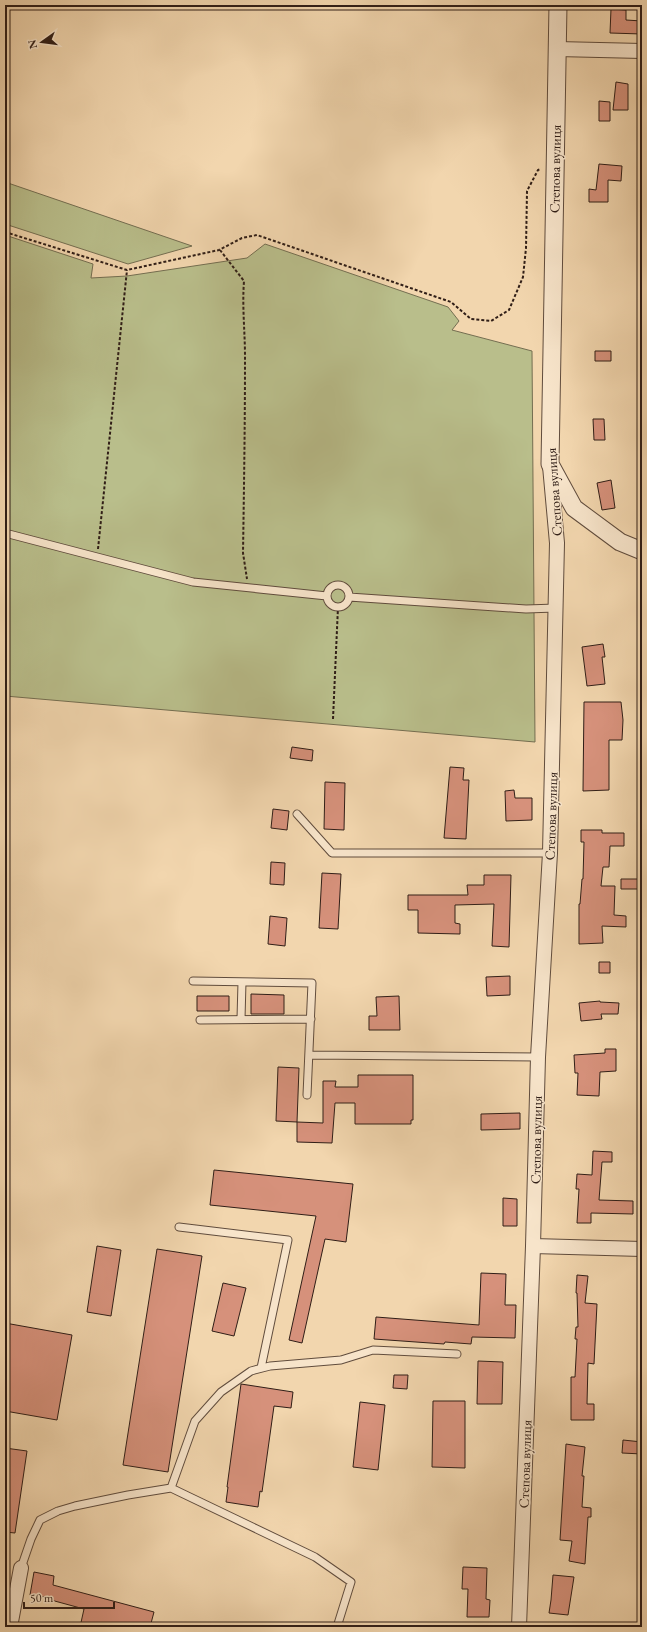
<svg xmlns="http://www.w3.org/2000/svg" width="647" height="1632" viewBox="0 0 647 1632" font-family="'EB Garamond',serif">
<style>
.green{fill:#b9be8b;stroke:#746e51}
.building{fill:#d6917b;stroke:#301e17}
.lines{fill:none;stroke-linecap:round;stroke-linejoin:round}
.service-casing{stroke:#604c3d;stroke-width:9}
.minor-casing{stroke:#604c3d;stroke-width:16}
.tertiary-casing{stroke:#604c3d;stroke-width:19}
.path{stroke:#301e17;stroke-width:2;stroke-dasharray:3 2;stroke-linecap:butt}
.service{stroke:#f7e4ca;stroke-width:7}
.minor{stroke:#f7e4ca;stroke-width:14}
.tertiary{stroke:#f7e4ca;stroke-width:17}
.labels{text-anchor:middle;stroke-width:3;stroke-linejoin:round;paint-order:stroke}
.street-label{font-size:14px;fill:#301e17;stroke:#f7e4ca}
</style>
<rect width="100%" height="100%" fill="#f2d6ae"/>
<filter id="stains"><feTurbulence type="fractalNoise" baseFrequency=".005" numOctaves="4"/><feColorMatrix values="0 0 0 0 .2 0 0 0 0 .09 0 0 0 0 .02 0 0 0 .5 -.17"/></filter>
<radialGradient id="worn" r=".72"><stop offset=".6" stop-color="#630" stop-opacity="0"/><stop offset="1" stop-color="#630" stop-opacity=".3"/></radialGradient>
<path class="green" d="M5,182L192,246L128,264L5,224Z
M5,235L93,264L91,278L127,276L247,258L265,244L448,307L459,321L452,330L532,351L535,742L5,696Z"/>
<path class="building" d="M611,9L626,10V20L642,21V34L610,33Z
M616,82L628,84V110H613Z
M599,101L610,102V121H599Z
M599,164L622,166L621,181L608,180V202H589V189L596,190Z
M595,351H611V361H595Z
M593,419H604L605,440H594Z
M611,480L615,508L602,510L597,483Z
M603,644L605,657H602L605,684L587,686L582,647Z
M584,702H621L623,720L622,740H609V790L583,791Z
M292,747L313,750L312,761L290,758Z
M450,767L464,768L463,780H469L466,839L444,838Z
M325,782L345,783L344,830L324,829Z
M514,790L515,798H532V820L506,821L505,791Z
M273,809L289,811L287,830L271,828Z
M581,830H602V833H624V846H610L609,867H603L601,886H615L614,915L626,916V927L602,926L603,943L579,944V904H580L582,879H583L584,842H581Z
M271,862L285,863L284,885L270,884Z
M322,873L341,874L338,929L319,928Z
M484,875H511L509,947L492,946L494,904L455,905V923L460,924V934L418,933V910H408V895H468L467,885H484Z
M621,879H642V889H621Z
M270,916L287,918L285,946L268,944Z
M599,962H610V973H599Z
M510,976V995L487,996L486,977Z
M251,994L284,995V1014H251Z
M197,996H229V1011H197Z
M399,996L400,1030H369V1016H377L376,997Z
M600,1001V1002L619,1003L618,1014H601L602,1019L581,1021L579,1003Z
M605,1049H616V1071L600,1072L599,1096L577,1095L578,1073H575L574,1055L605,1053Z
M278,1067L299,1068L297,1122L276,1121Z
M358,1075H413V1120H411V1124H355V1103H335L332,1143L297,1142V1122L323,1123V1081H336L335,1087H358Z
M520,1113V1129L481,1130V1114Z
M593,1151L612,1152V1162H602L599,1200L633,1201V1214L591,1213V1223H577L579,1189H576L577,1174L592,1175Z
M214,1170L353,1184L346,1242L325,1239L302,1343L289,1340L316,1216L210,1205Z
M503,1198L517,1199V1226H503Z
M97,1246L121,1250L111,1316L87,1312Z
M157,1249L202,1256L168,1472L123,1465Z
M481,1273L506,1274L505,1305H516L515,1338L472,1337L471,1344L445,1342L444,1344L374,1339L376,1317L479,1325Z
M577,1275L588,1276L585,1303L597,1304L594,1364L588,1363L587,1404H594V1420H571V1377H575L577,1339H575L576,1327H578L577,1293H576Z
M223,1283L246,1288L234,1336L212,1331Z
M5,1323L72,1335L57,1420L5,1411Z
M478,1361L503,1362L502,1404H477Z
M394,1375H408L407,1389L393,1388Z
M241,1384L293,1392L291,1408L274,1406L262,1492L260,1491L258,1507L226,1502L228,1487H227Z
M433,1401H465V1468L432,1467Z
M360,1402L385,1405L378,1470L353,1467Z
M623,1440L642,1442V1454L622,1453Z
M566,1444L585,1447L582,1476H584L582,1507L591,1508V1517H588L585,1564L569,1561L572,1541L560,1540Z
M5,1448L27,1451L15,1533L5,1532Z
M463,1567L487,1568L486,1599L490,1600L489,1617H467L468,1589H462Z
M34,1572L54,1576L53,1585L154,1612L150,1627H80L84,1609L51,1600L52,1598L30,1595Z
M553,1575L574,1577L568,1615L549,1613L551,1600Z"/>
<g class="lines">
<g class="service-casing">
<path id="service" d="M5,533L193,582L327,596
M327 596a11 11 0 1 1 22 0a11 11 0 1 1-22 0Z
M349,597L526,609L556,608
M297,814L332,853H550
M193,981L312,983L307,1095
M241,1019L242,982
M200,1020L311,1019
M309,1055L538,1057
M179,1227L288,1240L261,1368
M171,1488L195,1421L221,1392L251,1371L270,1366L341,1360L373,1350L457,1354
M21,1568L31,1539L40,1520L58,1511L75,1506L128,1495L171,1488L315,1557L351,1582L337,1627"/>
</g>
<g class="minor-casing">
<path id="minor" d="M557,49L642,51
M533,1246L642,1249
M10,1627L21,1568
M519,1627L533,1246L538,1057L550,853L557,543L550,466"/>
</g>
<g class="tertiary-casing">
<path id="tertiary" d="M558,5L550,464L574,508L620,542L642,551"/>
</g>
<path class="path" d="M5,232L127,270L219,250L242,238L257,235L451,302L471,319L491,321L509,310L523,277L526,248L527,191L538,170L541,169
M220,250L244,281C242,307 245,331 245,357C245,423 244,488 243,553L247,579
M98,549L127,270
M333,719L338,607"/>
<use href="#service" class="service"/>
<use href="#minor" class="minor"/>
<use href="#tertiary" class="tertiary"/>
</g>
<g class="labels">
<g class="street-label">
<text transform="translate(555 169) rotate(-89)" y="5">Степова вулиця</text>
<text transform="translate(554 492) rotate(-94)" y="5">Степова вулиця</text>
<text transform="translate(551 816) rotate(-88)" y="5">Степова вулиця</text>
<text transform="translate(536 1140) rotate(-89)" y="5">Степова вулиця</text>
<text transform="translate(525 1464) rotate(-88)" y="5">Степова вулиця</text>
</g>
</g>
<rect width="647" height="1632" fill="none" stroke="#f2d6ae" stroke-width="20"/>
<rect x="6" y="6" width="635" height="1620" fill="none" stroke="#301e17" stroke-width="2"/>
<rect x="10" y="10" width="627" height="1612" fill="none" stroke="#301e17"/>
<g transform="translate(42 42) rotate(256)" stroke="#f7e4ca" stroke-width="3" paint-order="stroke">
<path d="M0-3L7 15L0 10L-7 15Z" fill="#301e17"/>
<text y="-6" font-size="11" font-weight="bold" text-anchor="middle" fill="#301e17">N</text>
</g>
<path d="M24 1602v6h90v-6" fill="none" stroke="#301e17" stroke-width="2"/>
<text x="30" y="1602" font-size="12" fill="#301e17" stroke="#f7e4ca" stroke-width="3" paint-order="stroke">50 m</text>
<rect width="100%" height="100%" filter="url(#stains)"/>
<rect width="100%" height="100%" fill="url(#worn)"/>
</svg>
